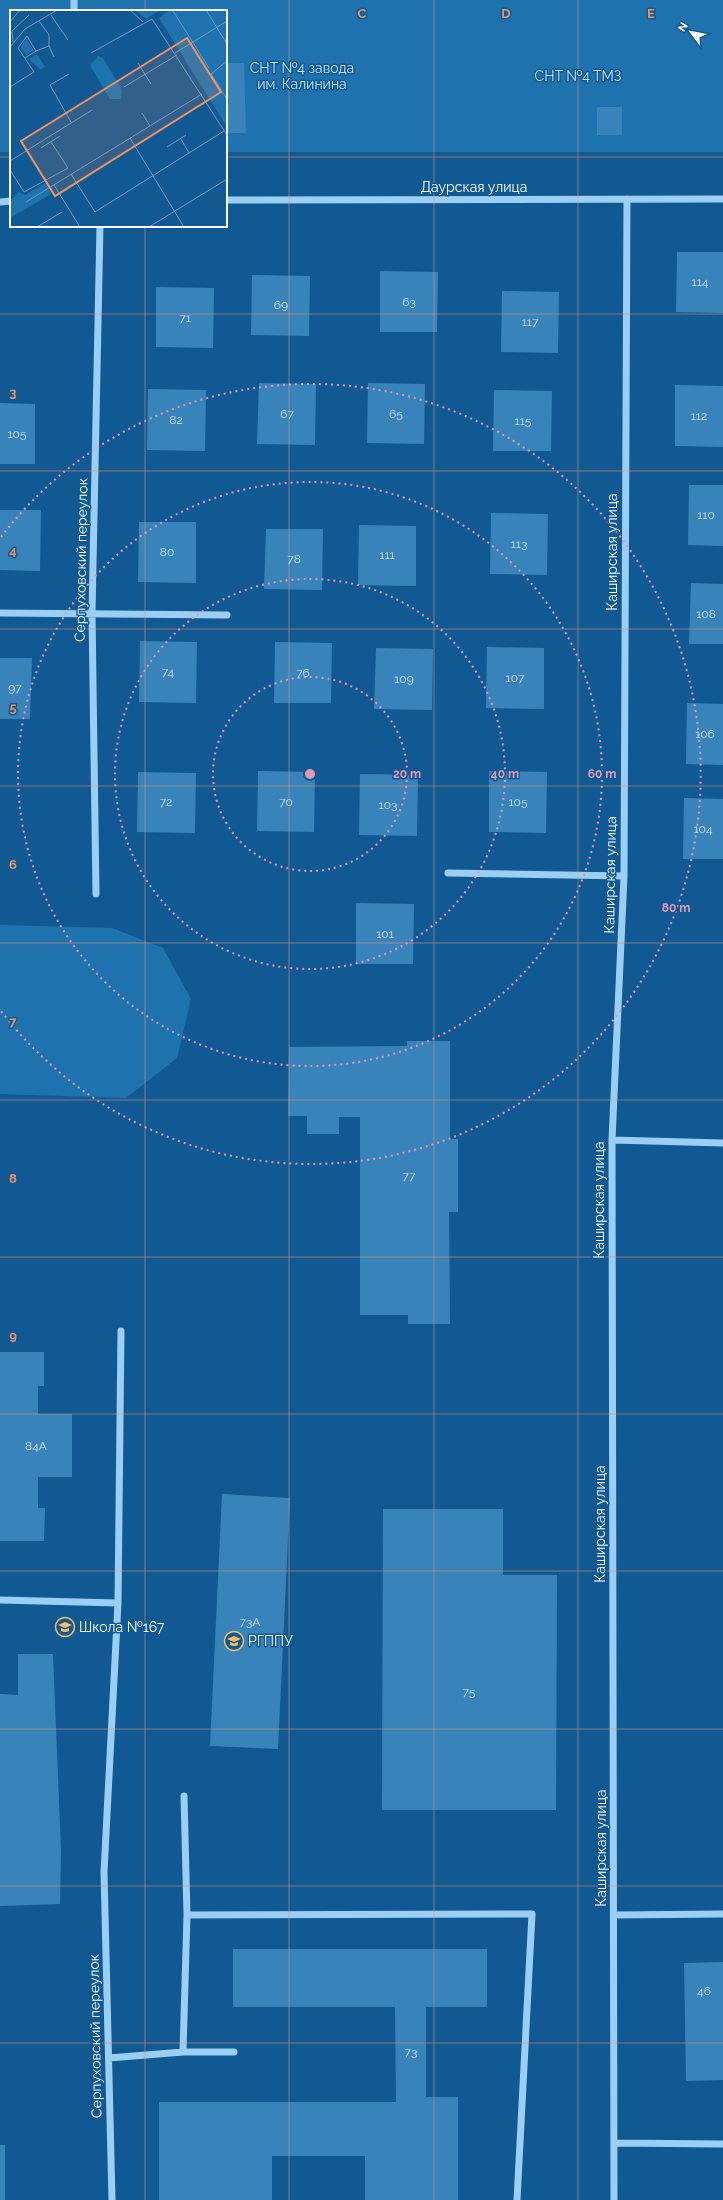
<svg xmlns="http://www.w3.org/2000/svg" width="723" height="2200" viewBox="0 0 723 2200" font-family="Raleway,sans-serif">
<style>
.green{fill:#1e73af}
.building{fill:#3884ba}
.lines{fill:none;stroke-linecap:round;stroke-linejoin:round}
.minor{stroke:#9bcef3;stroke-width:7}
.grid{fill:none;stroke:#f09361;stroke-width:1;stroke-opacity:0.55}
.ring{fill:none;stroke:#e497b5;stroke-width:2;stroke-dasharray:2 4}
.labels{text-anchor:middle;stroke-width:3;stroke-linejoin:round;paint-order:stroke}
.number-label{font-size:12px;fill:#cde0ee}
.park-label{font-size:14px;fill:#c2e5fe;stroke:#105992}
.street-label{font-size:14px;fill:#fff;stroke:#105992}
.poi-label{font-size:14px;fill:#fff;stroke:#105992;text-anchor:start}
.inset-road{fill:none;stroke:#709bbe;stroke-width:1}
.view{fill:#f09361;fill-opacity:0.15;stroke:#f09361;stroke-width:2}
.inset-edge{fill:none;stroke:#fff;stroke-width:2}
.grid-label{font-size:13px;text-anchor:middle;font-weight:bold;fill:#f09361;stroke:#105992;stroke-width:3;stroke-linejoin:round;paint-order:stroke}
.centre{fill:#e497b5;stroke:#105992;stroke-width:2}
.ring-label{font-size:12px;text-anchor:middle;font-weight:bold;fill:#e497b5;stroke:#105992;stroke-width:3;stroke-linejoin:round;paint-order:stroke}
</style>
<rect width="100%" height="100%" fill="#105992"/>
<path class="green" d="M0,0H723V152H226V11H11V152H0Z
M0,925L112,928L163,948L191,999L177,1058L126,1098L0,1094Z"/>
<path class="building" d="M226,63H244L246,133H226Z
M597,107H622V135H597Z
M677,252H723V313L676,312Z
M380,271L438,272L437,332H380Z
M252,275L310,276L309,336L251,335Z
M156,287L214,288L213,348L156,347Z
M502,291L559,292L558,353L501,352Z
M259,383L316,384L315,445L257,444Z
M368,383L425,384L424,444L367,443Z
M675,385L723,386V447L675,446Z
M148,389L206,390L205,451L147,450Z
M494,390L552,391L551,451H493Z
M0,403L35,404V464H0Z
M689,485H723V546L688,545Z
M0,510H41L40,571L0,570Z
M491,513L548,514L547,575L490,574Z
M139,522H196V583L138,582Z
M359,525L416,526V586L358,585Z
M266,529H323L322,590L264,589Z
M691,583L723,584V644H689Z
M140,641L197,642L196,703L139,702Z
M275,642L332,643L331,703H274Z
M487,647L544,648V709L486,708Z
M376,648L433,649L432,710L374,709Z
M0,658H32L30,719H0Z
M687,703L723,704V765L686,764Z
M258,771L315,772L314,832L257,831Z
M489,771L547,772L546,833L489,832Z
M138,772L196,773L195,833L137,832Z
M360,774L418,775L417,836L359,835Z
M684,798L723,799V859H683Z
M356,903L414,904L413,964H356Z
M407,1041H450V1139H458V1212H449L450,1324H408V1315H360V1117H339V1134H307V1116H288L289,1047L407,1046Z
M0,1352H44V1386H38V1414H72V1477H38V1508H45L44,1541H0Z
M222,1494L290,1498L278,1749L210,1746Z
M383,1509H503V1575H557L556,1810H382Z
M18,1654H53L61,1851L60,1904L0,1906V1694L18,1695Z
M233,1949H487V2007H426V2097H458V2200H365V2156H272V2200H159V2102H396L395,2007H233Z
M723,1962V2080L686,2081L684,1963Z
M0,2145H5V2200H0Z"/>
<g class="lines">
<path class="minor" d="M74,11V0
M226,200L723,199
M0,202L11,201
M0,613L227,615
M448,873L624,876
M96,894L92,613L100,226
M612,1140L723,1143
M0,1600L118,1603
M187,1915L532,1914L517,2200
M614,1915L723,1914
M183,2052L187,1915L184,1796
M109,2058L183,2052H234
M615,2143L723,2144
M112,2200L104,1872L118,1603L121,1331
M614,2200L612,1140L624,876L627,199"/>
</g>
<path class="grid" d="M145,0V11M289,0V2200M434,0V2200M578,0V2200M0,157H11M226,157H723M145,226V2200M0,314H723M0,471H723M0,629H723M0,786H723M0,943H723M0,1100H723M0,1257H723M0,1414H723M0,1571H723M0,1729H723M0,1886H723M0,2043H723"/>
<g class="ring">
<circle cx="310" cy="774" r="97"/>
<circle cx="310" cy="774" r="195"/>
<circle cx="310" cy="774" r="292"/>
<path d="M1 537A390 390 0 1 1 1 1011"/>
</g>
<defs>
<g id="school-ring" transform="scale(1)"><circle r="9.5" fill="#105992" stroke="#ffbb5d" stroke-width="1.5"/><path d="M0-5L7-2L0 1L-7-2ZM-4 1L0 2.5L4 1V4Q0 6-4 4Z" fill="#ffbb5d"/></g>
<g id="university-ring" transform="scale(1)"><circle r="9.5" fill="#105992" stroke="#ffbb5d" stroke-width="1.5"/><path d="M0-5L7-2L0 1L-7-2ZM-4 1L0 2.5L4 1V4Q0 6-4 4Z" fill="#ffbb5d"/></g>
</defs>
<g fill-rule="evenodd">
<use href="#school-ring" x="65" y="1627"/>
<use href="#university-ring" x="234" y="1641"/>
</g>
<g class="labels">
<g class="number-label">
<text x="700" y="286">114</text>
<text x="409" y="306">63</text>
<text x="281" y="309">69</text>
<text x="185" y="322">71</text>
<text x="530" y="326">117</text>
<text x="287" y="418">67</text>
<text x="396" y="418">65</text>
<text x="699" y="420">112</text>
<text x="176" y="424">82</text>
<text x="523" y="425">115</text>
<text x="17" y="438">105</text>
<text x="706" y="519">110</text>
<text x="519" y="548">113</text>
<text x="167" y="556">80</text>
<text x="387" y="559">111</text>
<text x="294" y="563">78</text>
<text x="706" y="618">108</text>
<text x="168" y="676">74</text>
<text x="303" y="677">76</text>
<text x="515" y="682">107</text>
<text x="404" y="683">109</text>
<text x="15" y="692">97</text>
<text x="705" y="738">106</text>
<text x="166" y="806">72</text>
<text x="286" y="806">70</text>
<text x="518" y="806">105</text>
<text x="388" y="809">103</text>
<text x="703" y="833">104</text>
<text x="385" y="938">101</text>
<text x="409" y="1180">77</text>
<text x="36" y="1450">84А</text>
<text x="250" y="1626">73А</text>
<text x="469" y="1696">75</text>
<text x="704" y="1995">46</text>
<text x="411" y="2056">73</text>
</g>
<g class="park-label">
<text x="302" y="73">СНТ №4 завода<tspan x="302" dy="16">им. Калинина</tspan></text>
<text x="578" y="81">СНТ №4 ТМЗ</text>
</g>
<g class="street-label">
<text x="474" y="192">Даурская улица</text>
<text transform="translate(612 552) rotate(-90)" y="5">Каширская улица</text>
<text transform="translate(81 560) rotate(-89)" y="5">Серпуховский переулок</text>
<text transform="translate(610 875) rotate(-89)" y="5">Каширская улица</text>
<text transform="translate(599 1200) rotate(-90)" y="5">Каширская улица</text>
<text transform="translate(600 1524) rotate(-90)" y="5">Каширская улица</text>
<text transform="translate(601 1848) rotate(-90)" y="5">Каширская улица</text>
<text transform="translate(95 2036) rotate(-91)" y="5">Серпуховский переулок</text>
</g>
<g class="poi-label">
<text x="79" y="1632">Школа №167</text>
<text x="248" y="1646">РГППУ</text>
</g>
</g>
<g transform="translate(10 10)">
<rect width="217" height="217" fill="#105992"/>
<path d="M125,0H150L136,9ZM160,0H217V117L149,8ZM16,29L24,40L16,45L11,37ZM27,44L35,57L30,59L19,49ZM88,46L93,48L112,80L111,89H100L80,55ZM36,173L41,184L0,208V191L9,182L15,185Z" fill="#1e73af"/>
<path class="inset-road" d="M120,0L133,12M196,0L217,34M163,1L199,58M41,5L58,30M29,11L39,25V36M0,12L10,0M3,32L2,21L19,5M0,37L15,19L47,0M26,41L39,36L44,47M81,43L142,9L217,125M165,43L217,11M217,51L201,64L217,89M128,53L141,74M59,64L40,75L61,112M0,77L24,62L8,38L17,26L26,41L15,48M114,77L167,45M132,103L140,116M120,128L174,217M171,129L179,143M157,137L176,125M31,138L50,126M0,151L82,100M0,160L14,182L58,158L41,132M61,164L85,202L214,121M44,175L70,217M16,192L192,84M27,217L52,202M139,217L217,169"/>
<path class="view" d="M177,28L211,82L45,186L11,131Z"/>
<rect width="217" height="217" class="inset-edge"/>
</g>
<g class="grid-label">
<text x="362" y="18">C</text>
<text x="506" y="18">D</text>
<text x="651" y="18">E</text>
<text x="13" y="397">3</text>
<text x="13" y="555">4</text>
<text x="13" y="712">5</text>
<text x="13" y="869">6</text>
<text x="13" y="1026">7</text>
<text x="13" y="1183">8</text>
<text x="13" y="1340">9</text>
</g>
<circle cx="310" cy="774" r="6" class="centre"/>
<g class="ring-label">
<text x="407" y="778">20 m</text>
<text x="505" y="778">40 m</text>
<text x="602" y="778">60 m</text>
<text x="676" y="912">80 m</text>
</g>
<g transform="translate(691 32) rotate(302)" stroke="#105992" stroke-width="3" paint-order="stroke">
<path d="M0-3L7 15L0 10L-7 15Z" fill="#ffffff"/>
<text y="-6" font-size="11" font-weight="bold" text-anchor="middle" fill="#ffffff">N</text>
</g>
</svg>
